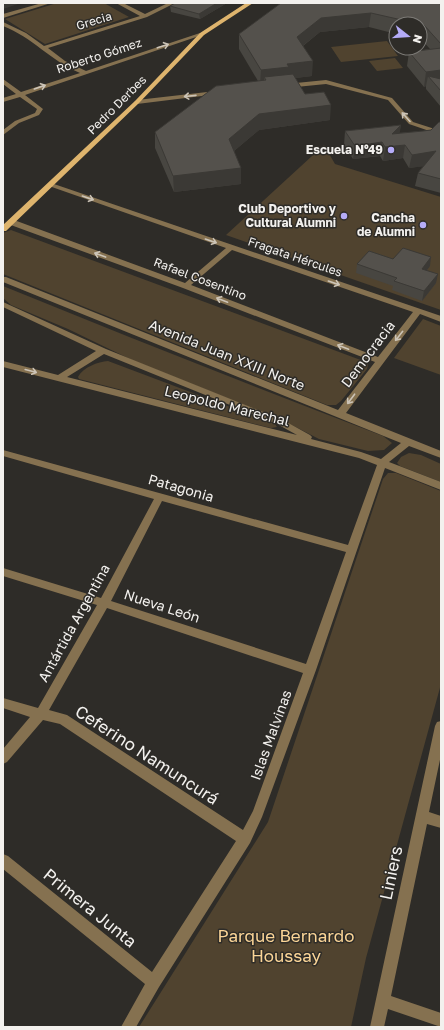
<svg xmlns="http://www.w3.org/2000/svg" width="444" height="1030" viewBox="0 0 444 1030" font-family="'Golos Text',sans-serif">
<style>
.green{fill:#50432f}
.lines{fill:none;stroke-linecap:round;stroke-linejoin:round}
.minor{fill:#857150;fill-rule:evenodd}
.major{fill:#deb46d;fill-rule:evenodd}
.wall{fill:#484641}
.shaded-wall{fill:#3b3935}
.building{fill:#54514c;stroke:#3b3935}
.oneway{stroke:#ccc4b7}
.poi-dot{fill:#b5acf8;stroke:#2e2c28;stroke-width:1.5}
.labels{text-anchor:middle;stroke-width:3;stroke-linejoin:round;paint-order:stroke}
.far-street-label{font-size:12px;fill:#f3f1ee;stroke:#2e2c28}
.far-poi-label{font-size:12px;font-weight:bold;fill:#f3f1ee;stroke:#2e2c28;text-anchor:end}
.street-label{font-size:14px;fill:#f3f1ee;stroke:#2e2c28}
.near-street-label{font-size:17px;fill:#f3f1ee;stroke:#2e2c28}
.near-park-label{font-size:17px;fill:#fbd597;stroke:#2e2c28}
</style>
<rect width="100%" height="100%" fill="#2e2c28"/>
<path class="green" d="M57,3H104L129,17L45,44L5,19Z
M387,41L398,56L341,62L331,47Z
M395,58L403,68L377,71L369,61Z
M324,145L335,164L441,197V310L226,235Z
M11,230L366,362L368,365L367,369L341,401L336,405H327L3,274V233Z
M3,286C129,337 256,388 383,436L392,443L384,450L368,451L319,439L284,421L132,360L68,329L11,305L3,298Z
M423,319L441,326V375L394,358Z
M108,361L275,424L277,427L271,428L79,379L78,377C83,367 98,362 108,361Z
M409,453L421,455L441,464V482L400,466L397,463L401,457Z
M388,473H396L441,491V684L366,958L351,1027H139L268,822L383,479Z"/>
<g class="lines">
<path class="minor" d="M42,3H51L3,18V14Z
M116,3H123L145,14L168,3H175L147,17L48,48L65,61L86,71L200,33L205,34L25,95L43,109L39,115L19,123L3,135V130L15,121L35,113L37,109L20,97L3,102V98L16,94L3,84V79L21,92L80,73C51,61 32,37 3,26V22L26,33L44,46L140,16Z
M326,80L392,98L413,122L441,131V135L409,124L388,100L326,84L286,88L283,86L286,84Z
M216,91L219,93L218,94L137,104L134,102L137,100Z
M51,183L441,316V322L420,314L346,413L441,451V458L409,446L389,462L441,482V490L385,468L316,670L262,817L250,843L159,987L136,1027H121L145,984L3,869V854L8,856L152,972L236,841L60,724L43,720L7,762L3,764V749L30,717L3,708V698L38,708L97,605L3,576V568L101,598L154,499L3,456V450L348,545L377,465L359,458L3,367V361L58,375L96,351L3,307V302L106,349L283,420L310,435L312,437L311,439L361,452L381,459L401,443L3,282V277H6L338,410L375,362L183,288L8,224V220H14L185,283L226,248L49,186V184ZM232,250L413,312L378,357L191,285ZM104,354L277,424L297,435L67,377ZM162,501L346,552L306,664L111,601ZM107,608L303,673L253,811L243,830L67,715L49,710Z
M441,721V755L429,812L441,816V828L427,824L391,996L441,1013V1027L388,1009L384,1027H370L435,726L437,722Z"/>
<path class="major" d="M246,3H253L204,35L139,103L6,231H3V225L135,101L200,33Z"/>
</g>
<path class="wall" d="M227,3L200,19L171,12L170,6Z
M281,3L441,4V107L426,89V86L424,87L407,66L409,52L430,49L422,40L420,39V24H396V34L369,27L320,32L303,46L312,76L295,78L305,94L330,120L259,130L234,151L241,184L174,192L155,148V132L258,81L239,49V34Z
M441,122V193L415,186L418,173L423,166L409,168L403,158L383,161L380,156L353,159L344,145L345,131L401,125L399,133L423,131L431,130Z
M393,259L430,266L427,270L436,283L422,301L392,290L393,286L356,273L357,264Z"/>
<path class="shaded-wall" d="M3,3H21L3,9Z
M217,3H227L200,19L199,14Z
M371,13L369,27L320,32L296,51L297,37L321,18Z
M313,61L312,76L288,79L266,80L264,77V85H260L261,70L287,64Z
M441,70V85L428,76L426,86L424,87L426,72Z
M331,105L330,120L259,130L229,155V139L259,114Z
M401,125L399,138L405,145L403,158L383,161L385,147L392,134Z
M382,142L380,156L353,159L355,146Z
M436,151L434,165L409,168L412,155Z
M241,168V184L174,192L173,176Z
M431,257L430,266L421,278L422,269Z
M438,274L436,283L422,301L424,291Z"/>
<path class="building" d="M175,3H217L199,14L170,6Z
M281,3H436L441,4V44L424,25L371,13L321,18L297,37L313,61L287,64L289,67L261,70L239,34Z
M441,48V70L426,72L409,52Z
M293,74L305,94L324,92L331,105L259,114L229,139L241,168L173,176L155,132L216,86L266,80L264,77Z
M428,76L441,79V91Z
M439,122H441V179L418,173L436,151L412,155L405,145L385,147L382,142L355,146L345,131L401,125L392,134L423,131L431,130Z
M403,248L431,257L422,269L438,274L424,291L394,281L397,278L357,264L369,251L393,259Z"/>
<defs><path id="oneway-shaft" d="M-6 0H5M1.5-3L5.5 0L1.5 3" fill="none" stroke-width="1.6" stroke-linecap="round" stroke-linejoin="round"/></defs>
<g class="oneway">
<use href="#oneway-shaft" transform="translate(163 46) rotate(-18)"/>
<use href="#oneway-shaft" transform="translate(40 87) rotate(-19)"/>
<use href="#oneway-shaft" transform="translate(190 96) rotate(174)"/>
<use href="#oneway-shaft" transform="translate(406 117) rotate(-132)"/>
<use href="#oneway-shaft" transform="translate(88 198) rotate(19)"/>
<use href="#oneway-shaft" transform="translate(211 241) rotate(19)"/>
<use href="#oneway-shaft" transform="translate(100 255) rotate(-160)"/>
<use href="#oneway-shaft" transform="translate(334 283) rotate(19)"/>
<use href="#oneway-shaft" transform="translate(222 300) rotate(-159)"/>
<use href="#oneway-shaft" transform="translate(399 336) rotate(128)"/>
<use href="#oneway-shaft" transform="translate(343 347) rotate(-159)"/>
<use href="#oneway-shaft" transform="translate(31 371) rotate(15)"/>
<use href="#oneway-shaft" transform="translate(351 399) rotate(127)"/>
</g>
<g class="poi-dot">
<circle cx="391" cy="150" r="4"/>
<circle cx="344" cy="216" r="4"/>
<circle cx="423" cy="225" r="4"/>
</g>
<g class="labels">
<g class="far-street-label">
<text transform="translate(94 21) rotate(-17)" y="4">Grecia</text>
<text transform="translate(99 56) rotate(-18)" y="4">Roberto Gómez</text>
<text transform="translate(117 105) rotate(-45)" y="4">Pedro Derbes</text>
<text transform="translate(295 257) rotate(19)" y="4">Fragata Hércules</text>
<text transform="translate(200 279) rotate(21)" y="4">Rafael Cosentino</text>
</g>
<g class="far-poi-label">
<text x="383" y="154">Escuela N°49</text>
<text x="336" y="213">Club Deportivo y<tspan x="336" dy="14">Cultural Alumni</tspan></text>
<text x="415" y="222">Cancha<tspan x="415" dy="14">de Alumni</tspan></text>
</g>
<g class="street-label">
<text transform="translate(368 354) rotate(-53)" y="5">Democracia</text>
<text transform="translate(227 355) rotate(22)" y="5">Avenida Juan XXIII Norte</text>
<text transform="translate(227 406) rotate(14)" y="5">Leopoldo Marechal</text>
<text transform="translate(181 488) rotate(16)" y="5">Patagonia</text>
<text transform="translate(162 606) rotate(18)" y="5">Nueva León</text>
<text transform="translate(74 623) rotate(-61)" y="5">Antártida Argentina</text>
<text transform="translate(271 735) rotate(-70)" y="5">Islas Malvinas</text>
</g>
<g class="near-street-label">
<text transform="translate(147 755) rotate(33)" y="6">Ceferino Namuncurá</text>
<text transform="translate(391 873) rotate(-78)" y="6">Liniers</text>
<text transform="translate(90 908) rotate(39)" y="6">Primera Junta</text>
</g>
<g class="near-park-label">
<text x="286" y="942">Parque Bernardo<tspan x="286" dy="20">Houssay</tspan></text>
</g>
</g>
<rect width="444" height="1030" fill="none" stroke="#f3f1ee" stroke-width="8"/>
<g transform="translate(408 36) rotate(107)"><circle r="19" fill="#2e2c28" stroke="#7d7b77"/>
<path d="M0-3L7 15L0 10L-7 15Z" fill="#b5acf8"/>
<text y="-6" font-size="11" font-weight="bold" text-anchor="middle" fill="#f3f1ee">N</text>
</g>
</svg>
